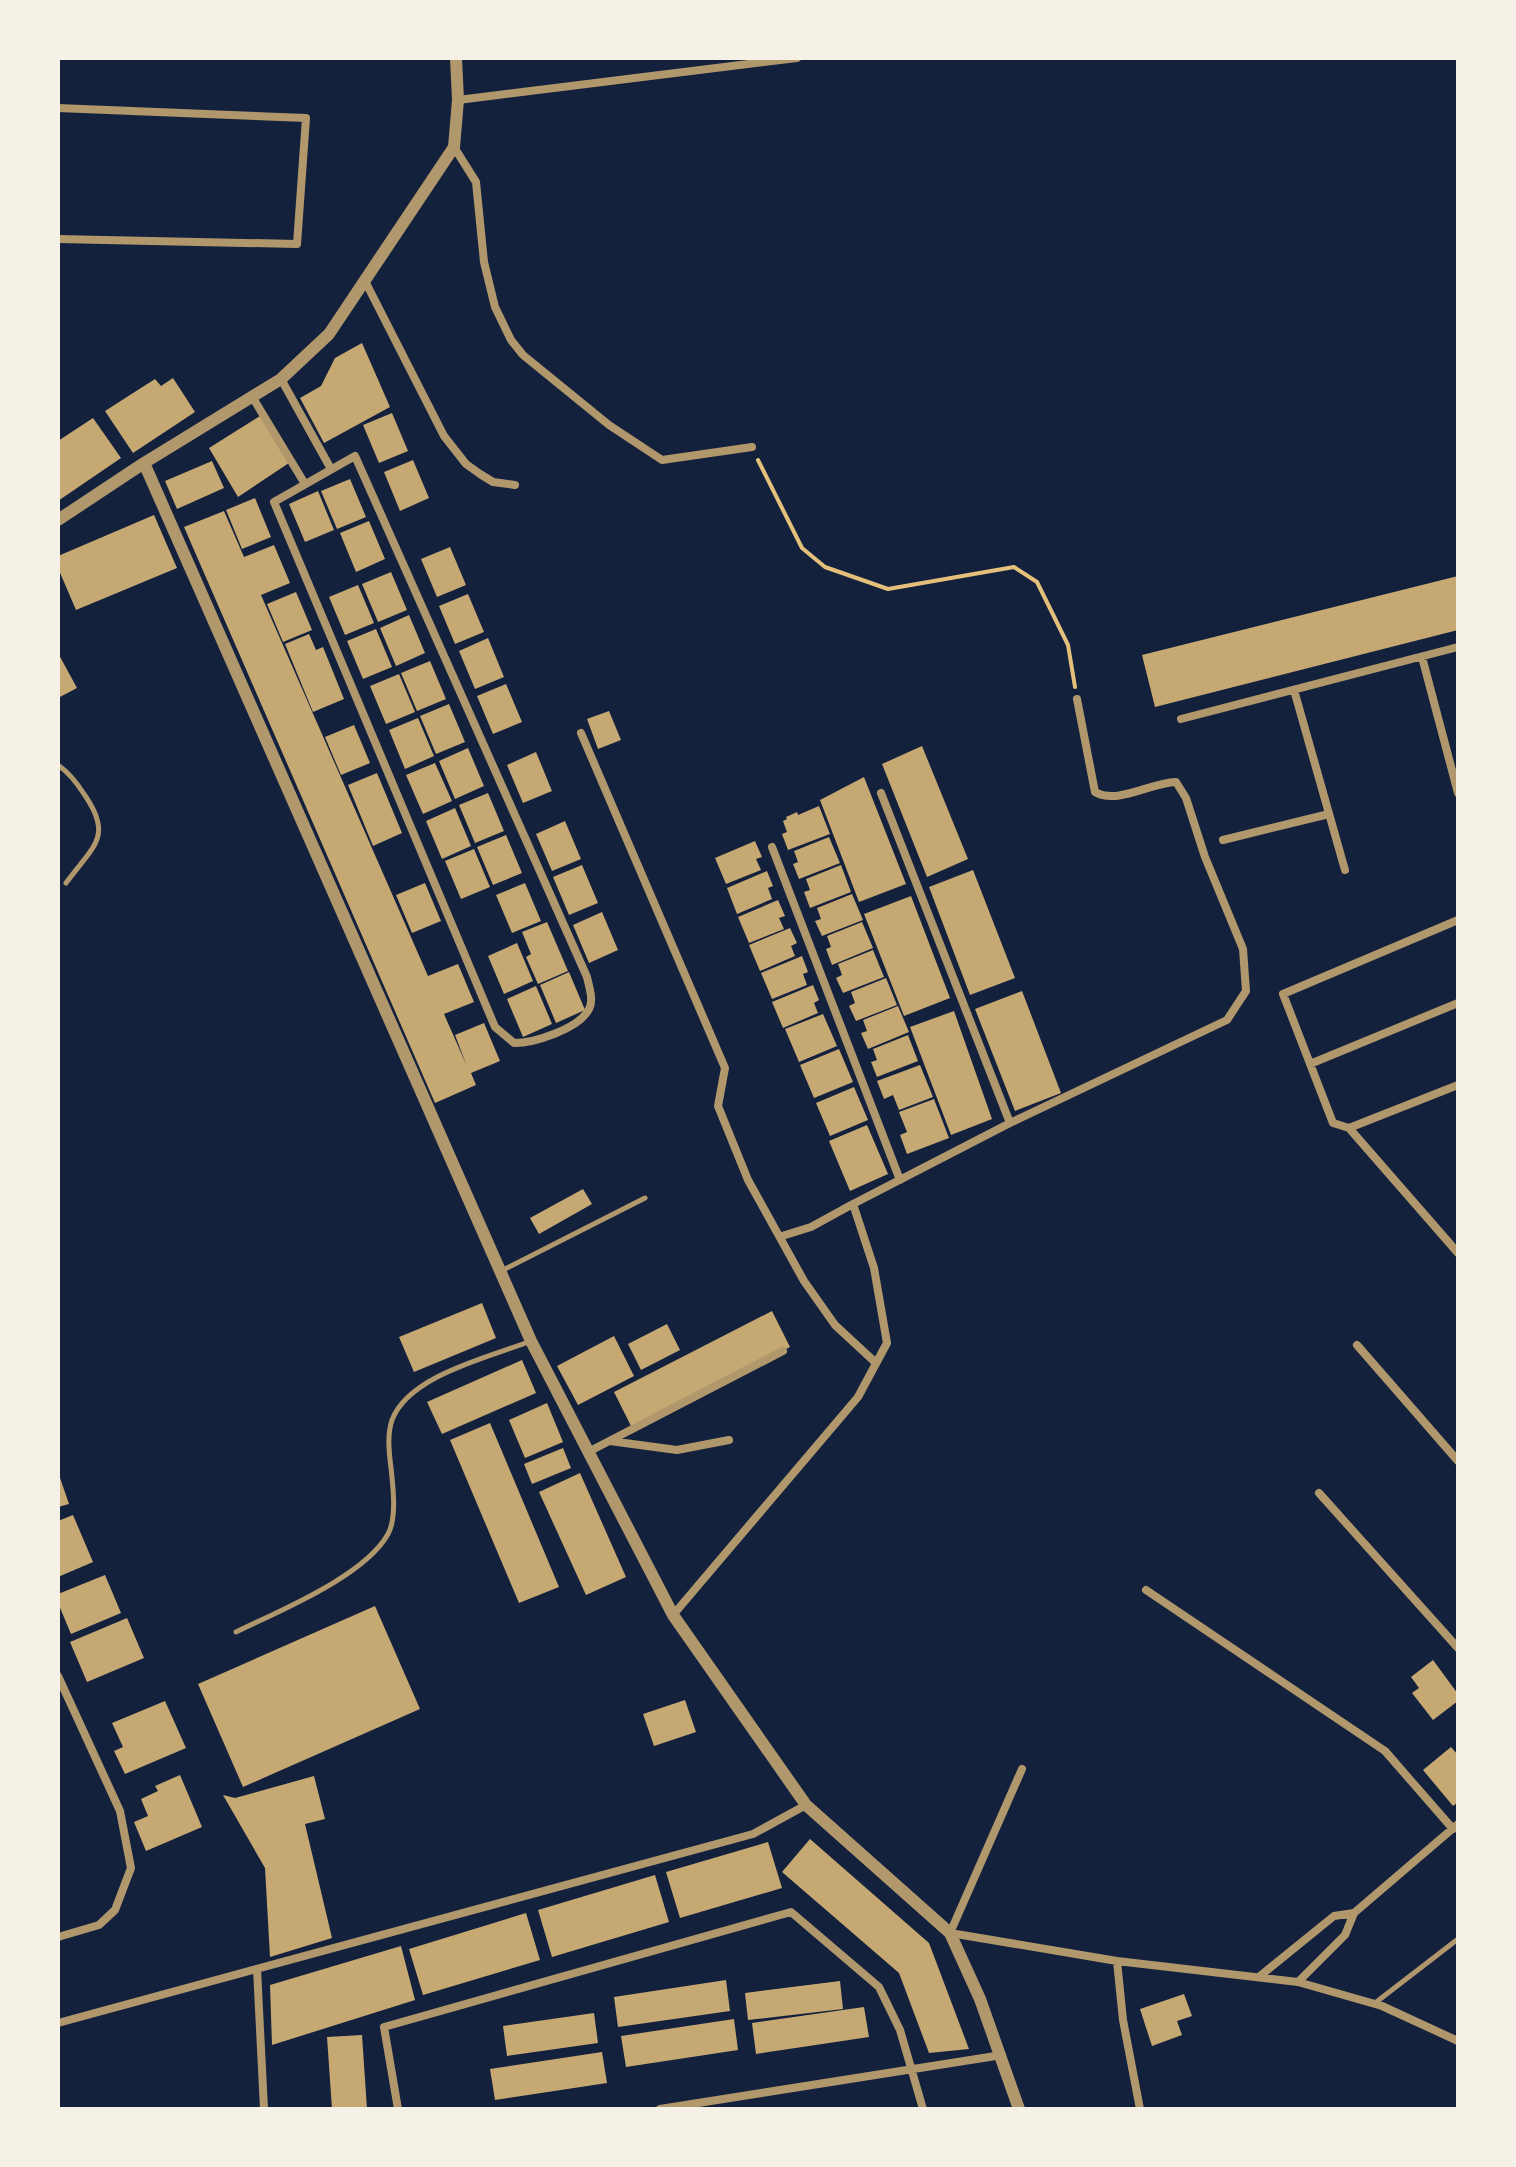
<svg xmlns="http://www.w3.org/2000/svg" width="1516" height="2167" viewBox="0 0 1516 2167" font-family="Rubik,sans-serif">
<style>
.building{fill:#c6a872}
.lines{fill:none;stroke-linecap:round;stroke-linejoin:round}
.path{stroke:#e5c07b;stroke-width:4}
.service{stroke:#b1986c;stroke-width:5}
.minor{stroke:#b1986c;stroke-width:8}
.tertiary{stroke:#b1986c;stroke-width:12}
</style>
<rect width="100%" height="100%" fill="#14213d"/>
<path class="building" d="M362,343L390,407L324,443L300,398L321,386L335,358Z
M173,378L195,412L133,453L105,411L155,379L161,386Z
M392,413L408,451L379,463L363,425Z
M260,416L289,463L238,497L209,448Z
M93,418L121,458L58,501V441Z
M413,460L429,498L400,511L384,472Z
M212,461L224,488L177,509L165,481Z
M350,479L366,517L337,529L321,491Z
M318,491L334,530L305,542L289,504Z
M255,498L271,537L242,549L226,510Z
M224,511L244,557L274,545L290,583L261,595L428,976L458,964L474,1002L444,1014L466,1064L455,1035L484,1023L500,1061L471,1073L476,1085L435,1103L184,527Z
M154,515L177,568L76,610L58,568V556Z
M369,521L385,559L356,572L340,533Z
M450,547L466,585L437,597L421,559Z
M391,572L407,610L378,622L362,584Z
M1458,576V630L1155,707L1142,655Z
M358,585L374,623L345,635L329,597Z
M296,592L312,630L283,642L267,604Z
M468,594L484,632L455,644L439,606Z
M409,615L425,653L396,666L380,628Z
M376,629L392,667L363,679L347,641Z
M309,634L316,650L323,647L344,699L313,712L285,644Z
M488,638L504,677L475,689L459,651Z
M58,653L77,688L58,698Z
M430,661L446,699L417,711L401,673Z
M399,674L415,712L386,724L370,686Z
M506,684L522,722L493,734L477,696Z
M449,704L465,742L436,754L420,716Z
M609,711L621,740L598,749L587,719Z
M418,718L434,756L405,769L389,730Z
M354,725L370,763L341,775L325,737Z
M922,746L968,859L927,877L882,764Z
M468,748L484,786L455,799L439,761Z
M536,752L552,791L523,803L507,765Z
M435,763L452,801L423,814L406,775Z
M377,773L402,833L373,846L348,785Z
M864,777L906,884L859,902L820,800Z
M488,793L504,831L475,843L459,805Z
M819,806L830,834L788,850L782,834L787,832L783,821L787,819L786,817L797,812L798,815Z
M455,808L471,846L442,859L426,821Z
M565,821L581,859L552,871L536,834Z
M506,835L522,873L493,885L477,847Z
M829,837L840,863L799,879L793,864L798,862L794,851Z
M755,841L762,857L756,859L761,870L726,884L715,858Z
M474,849L490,887L461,899L445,861Z
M582,865L598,903L569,915L553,877Z
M841,865L851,892L810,908L804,892L810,890L806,879Z
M973,870L1015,978L970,995L929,887Z
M767,871L773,886L768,888L772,899L737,914L727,888Z
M425,883L441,921L412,933L396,895Z
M525,883L541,921L512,933L496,895Z
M852,894L863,920L822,936L815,921L821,919L817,908Z
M911,896L950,998L904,1016L864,914Z
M778,900L785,916L779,918L784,929L749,943L738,917Z
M602,912L618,950L589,963L573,925Z
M547,922L568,971L538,984L526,957L531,954L522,932Z
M862,922L873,948L832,965L826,949L831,947L827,936Z
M790,928L797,943L791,946L795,956L760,971L749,945Z
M517,943L533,981L504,994L488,956Z
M873,950L884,977L843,993L836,978L842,975L838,964Z
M802,956L808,972L803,974L807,985L772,999L761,973Z
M569,972L585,1010L556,1023L540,985Z
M886,978L897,1005L856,1021L849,1006L855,1003L851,992Z
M813,985L819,1000L814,1003L818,1013L783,1028L772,1002Z
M536,986L552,1024L523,1037L507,999Z
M1022,991L1061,1093L1015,1111L975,1009Z
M898,1006L909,1032L868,1049L861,1033L867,1031L863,1020Z
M954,1011L992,1119L951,1135L910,1027Z
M823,1014L837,1046L799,1062L785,1029Z
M908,1035L918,1061L877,1077L871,1062L877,1060L873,1049Z
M839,1049L853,1082L814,1098L800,1065Z
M920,1065L933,1097L899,1110L893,1095L884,1099L877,1081Z
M854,1087L868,1120L830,1136L816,1103Z
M934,1099L949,1138L907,1154L900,1135L907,1132L899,1112Z
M867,1125L888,1174L850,1191L829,1141Z
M583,1189L592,1204L539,1234L530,1218Z
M482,1303L496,1338L414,1372L399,1337Z
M772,1311L790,1347L632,1428L614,1392Z
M667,1324L680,1350L641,1370L628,1344Z
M614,1336L634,1376L578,1405L557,1366Z
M522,1360L536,1393L442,1434L427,1402Z
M547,1403L563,1442L525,1458L509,1420Z
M490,1423L559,1587L519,1603L450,1440Z
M563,1448L571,1468L532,1484L524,1464Z
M58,1472L69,1504L58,1507Z
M580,1473L626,1577L586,1595L539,1492Z
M73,1515L93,1562L58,1577V1521Z
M105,1575L121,1613L71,1634L58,1603V1594Z
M375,1606L420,1709L243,1787L198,1684Z
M127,1618L144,1658L87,1682L70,1642Z
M1433,1660L1458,1694V1701L1433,1720L1412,1693L1419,1688L1411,1677Z
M685,1700L696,1732L654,1746L643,1714Z
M165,1701L186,1748L125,1774L114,1751L123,1747L112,1723Z
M1451,1747L1458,1755V1802L1453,1806L1423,1770Z
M180,1775L202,1827L146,1851L134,1822L148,1816L141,1799L158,1791L155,1786Z
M314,1776L325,1819L305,1824L332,1938L270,1957L265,1868L223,1795L235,1798Z
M810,1839L929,1943L969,2049L929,2053L899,1973L782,1872Z
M768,1842L782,1888L680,1918L666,1872Z
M655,1875L669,1922L552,1957L538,1910Z
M526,1913L540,1960L423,1995L409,1949Z
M401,1946L415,2000L272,2045L270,1985Z
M726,1980L730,2011L618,2027L614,1997Z
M840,1981L843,2009L748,2020L745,1993Z
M1184,1994L1192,2016L1177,2021L1182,2035L1152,2046L1140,2009Z
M864,2007L869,2037L756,2054L752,2023Z
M594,2013L598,2043L507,2056L503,2026Z
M734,2019L738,2050L626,2067L621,2036Z
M362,2035L367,2109H332L327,2037Z
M602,2052L607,2083L495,2100L490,2069Z"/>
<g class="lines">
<path class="path" d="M758,460L802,548L825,567L888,589L1014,567L1037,582L1068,645L1075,687"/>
<path class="service" d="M58,765C68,772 77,783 84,794C114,837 93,846 66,883
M501,1271L645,1198
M236,1632C279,1611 365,1576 388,1534C397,1518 393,1486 391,1468C389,1452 387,1435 392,1420C409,1375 490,1357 531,1341
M1375,2003L1458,1939"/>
<path class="minor" d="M458,100L797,58
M58,108L306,118L297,244L58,239
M454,147L476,182L484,262L495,307L511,340L523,355L609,425L662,460L752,447
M365,281L444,436L466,464L480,474L493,482L515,485
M281,379L331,469
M253,398L305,484
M355,456L587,977C589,987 594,1000 589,1009C579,1029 534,1043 514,1043L495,1027L274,502Z
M1422,657L1458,793
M1294,690L1345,870
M1181,719L1458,647
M581,733L725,1068L718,1106L748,1180L804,1281L835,1325L876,1363
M881,793L1010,1123
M1223,840L1329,814
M772,847L900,1180
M1458,920L1283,994L1333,1123L1349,1128L1458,1253
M1310,1064L1458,1003
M1349,1128L1458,1085
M782,1236L811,1227L853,1204
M1357,1345L1458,1461
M610,1441L677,1450L729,1440
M590,1451L783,1351
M1319,1493L1458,1648
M1146,1590L1385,1751L1453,1829
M673,1615L858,1397L887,1343L874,1268L853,1204L1010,1123L1227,1020L1246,991L1243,949L1205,857L1186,798L1176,782C1149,783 1117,805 1095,792L1077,699
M58,1676L120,1811L131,1868L115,1910L99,1925L58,1937
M1022,1769L950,1933L1117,1961L1298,1982L1382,2006L1458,2041
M1354,1913L1458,1824
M1117,1961L1123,2020L1140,2109
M257,1969L264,2109
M1260,1976L1334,1916L1354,1913L1345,1935L1298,1982
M58,2023L753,1834L806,1805
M398,2109L384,2027L791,1912L879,1987L900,2030L923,2109
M660,2109L1002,2055"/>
<path class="tertiary" d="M144,463L531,1341L673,1615L806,1805L950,1933L980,1999L1019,2109
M58,520L144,463L281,379L329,334L454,147L458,100L456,58"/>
</g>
<rect width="1516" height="2167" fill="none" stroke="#f6f1e7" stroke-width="120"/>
</svg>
